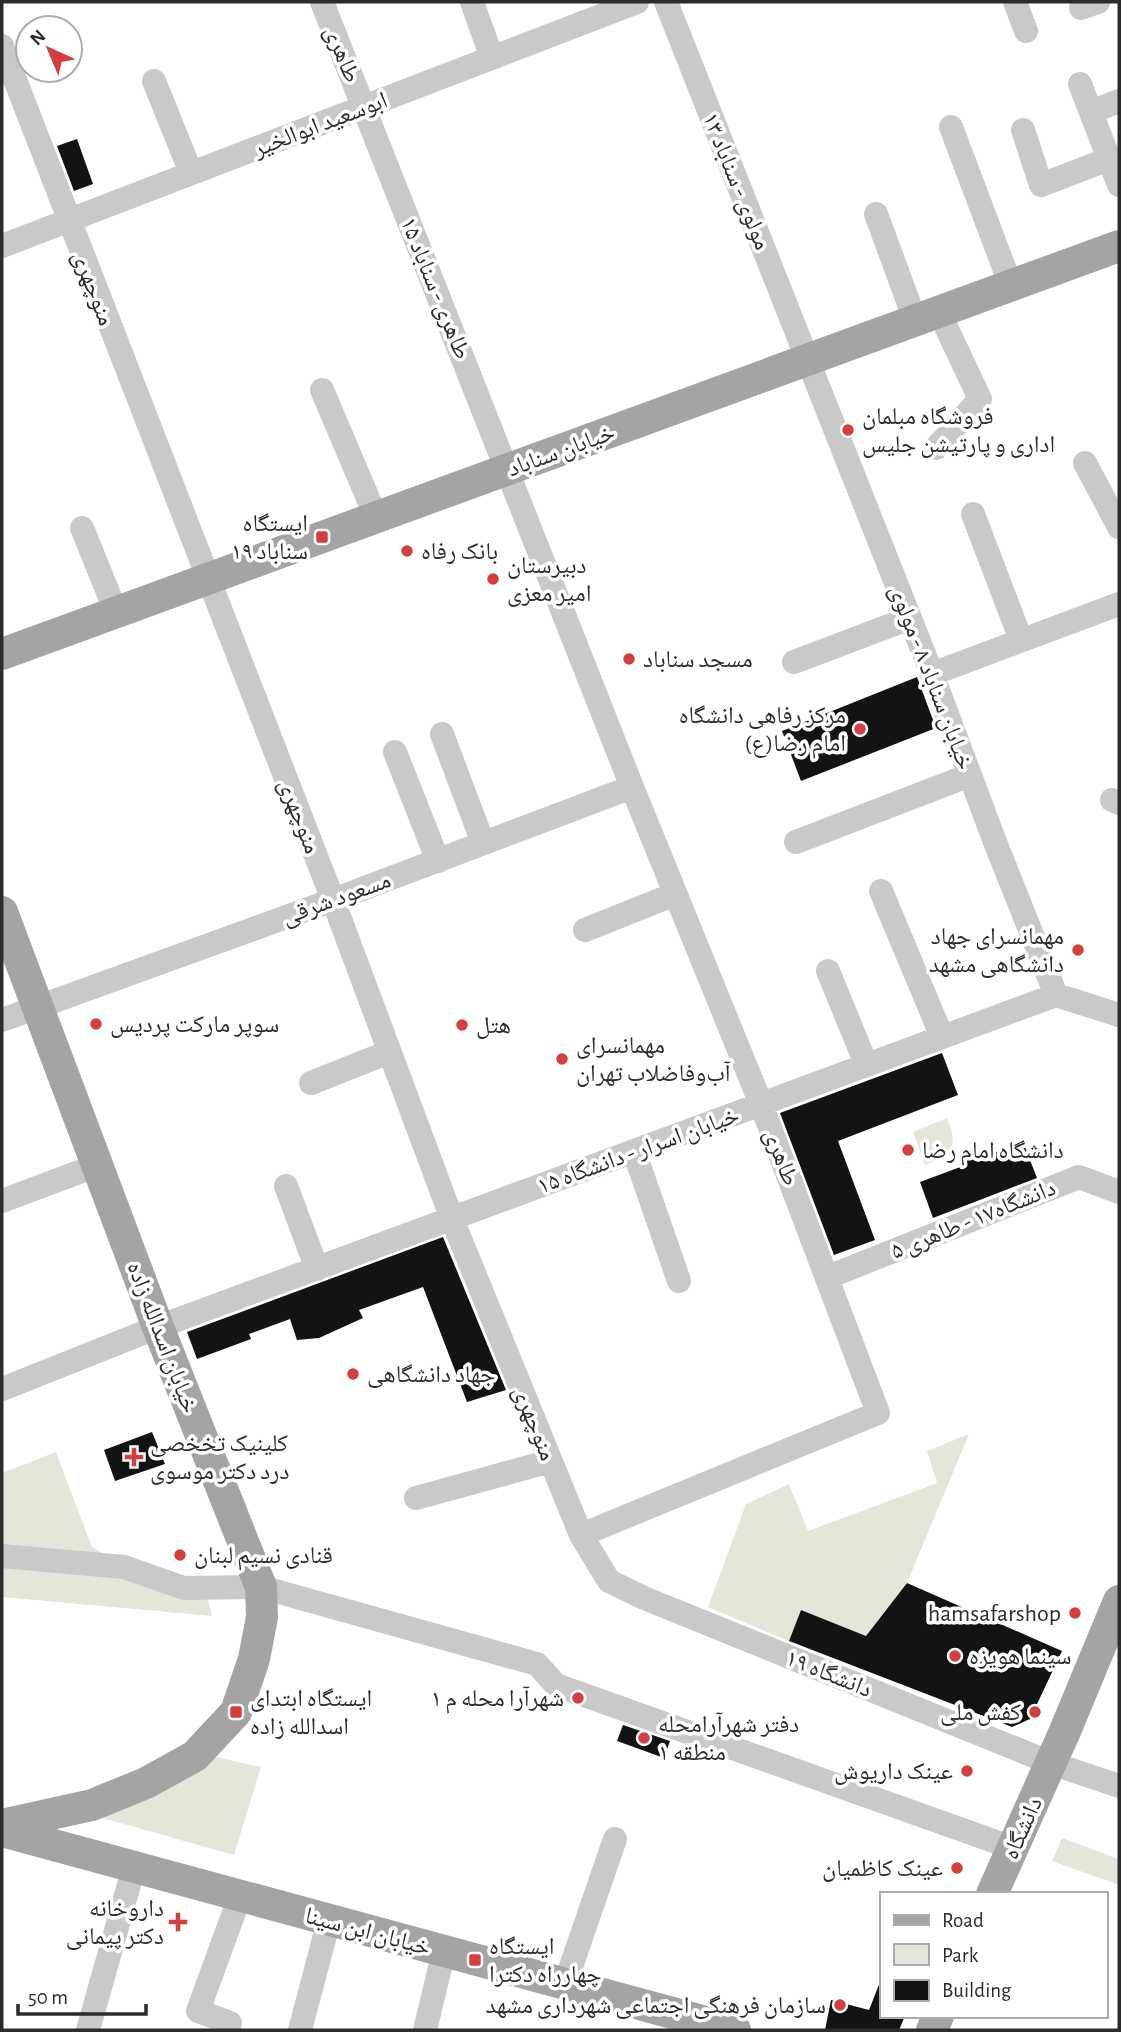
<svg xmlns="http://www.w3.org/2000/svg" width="1121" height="2032" viewBox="0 0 1121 2032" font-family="'Alegreya Sans','Noto Naskh Arabic',sans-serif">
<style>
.green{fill:#e1e8da}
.building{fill:#131313}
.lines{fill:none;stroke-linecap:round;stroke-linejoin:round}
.minor{stroke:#c9c9c9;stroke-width:24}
.major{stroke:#a4a4a4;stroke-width:32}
.poi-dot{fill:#d43f3d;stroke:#fff;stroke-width:2.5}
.labels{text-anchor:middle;stroke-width:7;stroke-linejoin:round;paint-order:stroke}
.street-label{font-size:24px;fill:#2c2c2c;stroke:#fff}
.poi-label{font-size:24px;fill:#2c2c2c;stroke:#fff;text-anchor:start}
</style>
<rect width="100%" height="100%" fill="#fff"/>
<path class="green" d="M947,1118C959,1146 952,1154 925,1165L913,1132Z
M969,1434L907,1583L866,1636L801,1610L789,1641L708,1607L746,1504L789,1484L808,1531L937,1483L927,1451Z
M56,1452L92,1547L165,1589L203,1581L212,1616L2,1597V1473Z
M211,1756L261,1767L234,1855L85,1813Z
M1062,1838L1119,1859V1885L1052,1861Z"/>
<path class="building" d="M77,139L93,184L74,191L57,146Z
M917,677L936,728L801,781L782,731Z
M942,1053L958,1095L838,1141L875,1240L834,1255L780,1113Z
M1023,1142L1037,1178L933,1218L920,1182L963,1166L960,1157L978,1150L981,1158Z
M443,1237L506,1390L467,1402L423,1287L359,1310L363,1318L319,1338L297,1340L290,1319L249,1334L251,1339L197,1359L187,1332Z
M152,1432L165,1464L115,1481L104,1450Z
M907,1583L1062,1651L1030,1719L1012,1727L789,1641L801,1610L866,1636Z
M623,1725L670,1741L664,1758L617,1741Z
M880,1982L881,2016H905L899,2030H825L831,2000L869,2010Z"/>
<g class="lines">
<path class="minor" d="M322,2L632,787L761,1104L878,1413L581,1535
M472,2L492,58
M666,2L932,674L995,842L1056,995
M1015,2L1026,31
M1081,8L1098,2
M2,46L333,900L452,1219L581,1535L609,1581L644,1598L1051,1763L1119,1786
M154,81L191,173
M1080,84L1119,185
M1091,112L1119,101
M951,127L1011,286
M1023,130L1041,185L1109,159
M876,214L915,320
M2,246L637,2
M322,390L376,517
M936,448L980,399L939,312
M1085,463L1119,527
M973,514L1021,640
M82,528L116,612
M794,662L910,618
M932,674L1119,604
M442,734L483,843
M395,752L438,861
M1112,800L1119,803
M796,842L970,775
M881,891L942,1037
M585,930L675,894
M828,971L866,1064
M2,1020L333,900L632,787
M311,1083L389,1052
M634,1151L679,1281
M286,1186L317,1269
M2,1201L98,1165
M828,1277L1079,1177L1119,1192
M2,1389L158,1327L1056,995L1119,1015
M416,1498L551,1461
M2,1556L124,1567L184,1588L261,1587L537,1664L556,1685L1013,1848
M565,1984L615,1839
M230,2023L198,2011L240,1896
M88,2030L134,1867
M300,2030L329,1920
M425,2030L444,1951"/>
<path class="major" d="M2,654L1119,246
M2,912L158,1327L261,1587L262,1617L254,1659L236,1712L195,1756L146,1783L92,1805L2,1825
M2,1831L735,2030
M992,1894L1065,1731L1119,1601
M932,2030L938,2016"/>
</g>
<g class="poi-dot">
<circle cx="848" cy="430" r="7"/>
<rect x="315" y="530" width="14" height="14" rx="3.5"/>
<circle cx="407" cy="551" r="7"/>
<circle cx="493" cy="579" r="7"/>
<circle cx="629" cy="659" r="7"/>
<circle cx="860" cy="729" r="7"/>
<circle cx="1078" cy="950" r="7"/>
<circle cx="96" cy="1024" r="7"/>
<circle cx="462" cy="1025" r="7"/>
<circle cx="562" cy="1059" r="7"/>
<circle cx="908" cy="1150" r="7"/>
<circle cx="353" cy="1374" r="7"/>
<path d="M130.5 1446.5h7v7h7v7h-7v7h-7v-7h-7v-7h7z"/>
<circle cx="180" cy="1555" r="7"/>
<circle cx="1075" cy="1613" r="7"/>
<circle cx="955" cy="1656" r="7"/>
<circle cx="578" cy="1698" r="7"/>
<rect x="229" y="1705" width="14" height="14" rx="3.5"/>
<circle cx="1035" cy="1712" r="7"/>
<circle cx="644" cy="1738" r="7"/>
<circle cx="967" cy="1771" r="7"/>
<circle cx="957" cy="1868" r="7"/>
<path d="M174.5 1911.5h7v7h7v7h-7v7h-7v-7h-7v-7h7z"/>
<rect x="468" y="1953" width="14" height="14" rx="3.5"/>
<circle cx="840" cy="2005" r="7"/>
</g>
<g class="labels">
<g class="street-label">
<text transform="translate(343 54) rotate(68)" y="8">طاهری</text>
<text transform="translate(320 124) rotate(-21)" y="8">ابوسعید ابوالخیر</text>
<text transform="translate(737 181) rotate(68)" y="8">مولوی - سناباد ۱۳</text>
<text transform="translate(94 288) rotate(69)" y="8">منوچهری</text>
<text transform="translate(436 288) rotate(68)" y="8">طاهری - سناباد ۱۵</text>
<text transform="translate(561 450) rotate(-20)" y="8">خیابان سناباد</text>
<text transform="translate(932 677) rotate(69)" y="8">خیابان سناباد ۸ - مولوی</text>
<text transform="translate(300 816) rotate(69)" y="8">منوچهری</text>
<text transform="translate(336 898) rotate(-20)" y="8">مسعود شرقی</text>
<text transform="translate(638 1150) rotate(-20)" y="8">خیابان اسرار - دانشگاه ۱۵</text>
<text transform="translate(782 1157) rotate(69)" y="8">طاهری</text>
<text transform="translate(973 1219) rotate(-22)" y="8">دانشگاه۱۷ - طاهری ۵</text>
<text transform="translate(163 1337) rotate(69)" y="8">خیابان اسدالله زاده</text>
<text transform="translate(535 1423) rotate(68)" y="8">منوچهری</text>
<text transform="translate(829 1673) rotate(22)" y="8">دانشگاه ۱۹</text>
<text transform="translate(1022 1828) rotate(-66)" y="8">دانشگاه</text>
<text transform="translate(368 1931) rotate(15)" y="8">خیابان ابن سینا</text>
</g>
<g class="poi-label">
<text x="862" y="424">فروشگاه مبلمان<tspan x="862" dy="28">اداری و پارتیشن جلیس</tspan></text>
<text x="308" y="531" text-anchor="end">ایستگاه<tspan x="308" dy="28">سناباد ۱۹</tspan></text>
<text x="421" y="559">بانک رفاه</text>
<text x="507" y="573">دبیرستان<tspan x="507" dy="28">امیر معزی</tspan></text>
<text x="643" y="667">مسجد سناباد</text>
<text x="846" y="723" text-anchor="end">مرکز رفاهی دانشگاه<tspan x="846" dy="28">امام رضا(ع)</tspan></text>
<text x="1064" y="944" text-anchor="end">مهمانسرای جهاد<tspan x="1064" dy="28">دانشگاهی مشهد</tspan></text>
<text x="110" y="1032">سوپر مارکت پردیس</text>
<text x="476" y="1033">هتل</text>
<text x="576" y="1053">مهمانسرای<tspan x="576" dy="28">آب‌و‌فاضلاب تهران</tspan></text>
<text x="922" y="1158">دانشگاه امام رضا</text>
<text x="367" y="1382">جهاد دانشگاهی</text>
<text x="150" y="1451">کلینیک تخخصی<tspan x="150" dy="28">درد دکتر موسوی</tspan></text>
<text x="194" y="1563">قنادی نسیم لبنان</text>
<text x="1061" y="1621" text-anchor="end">hamsafarshop</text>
<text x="969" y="1664">سینما هویزه</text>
<text x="250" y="1706">ایستگاه ابتدای<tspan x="250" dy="28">اسدالله زاده</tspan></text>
<text x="564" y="1706" text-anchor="end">شهرآرا محله م ۱</text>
<text x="1021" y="1720" text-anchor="end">کفش ملی</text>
<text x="658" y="1732">دفتر شهرآرامحله<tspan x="658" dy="28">منطقه ۱</tspan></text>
<text x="953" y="1779" text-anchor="end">عینک داریوش</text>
<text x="943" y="1876" text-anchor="end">عینک کاظمیان</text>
<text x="164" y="1916" text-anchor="end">داروخانه<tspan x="164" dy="28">دکتر پیمانی</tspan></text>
<text x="489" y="1954">ایستگاه<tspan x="489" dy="28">چهارراه دکترا</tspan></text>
<text x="826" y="2013" text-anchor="end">سازمان فرهنگی اجتماعی شهرداری مشهد</text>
</g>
</g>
<rect width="1121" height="2032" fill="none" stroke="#2c2c2c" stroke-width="7"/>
<rect x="880" y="1892" width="228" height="126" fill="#ffffff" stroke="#ababab" stroke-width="2"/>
<rect x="894" y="1915" width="35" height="10" fill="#a4a4a4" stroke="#ababab" stroke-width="2"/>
<text x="942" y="1927" font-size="21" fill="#2c2c2c">Road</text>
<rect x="894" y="1944" width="35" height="21" fill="#e1e8da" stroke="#ababab" stroke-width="2"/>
<text x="942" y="1962" font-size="21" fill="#2c2c2c">Park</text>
<rect x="894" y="1980" width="35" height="21" fill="#131313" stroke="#ababab" stroke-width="2"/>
<text x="942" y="1997" font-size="21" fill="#2c2c2c">Building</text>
<g transform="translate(49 49) rotate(316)"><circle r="33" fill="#ffffff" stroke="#ababab" stroke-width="2"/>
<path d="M0-5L12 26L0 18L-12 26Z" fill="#d43f3d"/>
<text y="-10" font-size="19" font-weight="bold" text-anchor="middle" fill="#2c2c2c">N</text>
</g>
<path d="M18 2004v10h128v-10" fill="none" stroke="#2c2c2c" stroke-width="3.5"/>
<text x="28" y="2004" font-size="21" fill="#2c2c2c" stroke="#ffffff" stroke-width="5" paint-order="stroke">50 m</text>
</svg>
